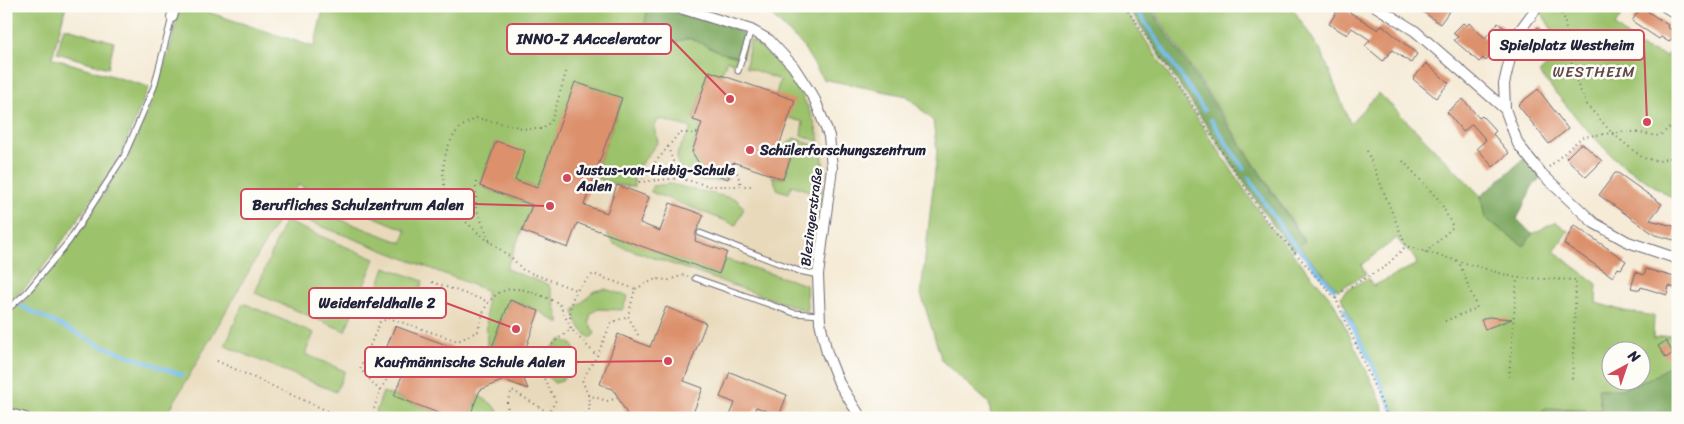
<svg xmlns="http://www.w3.org/2000/svg" width="1684" height="424" viewBox="0 0 1684 424" font-family="Sriracha,sans-serif">
<style>
.built{fill:#e8d9ba}
.green{fill:#9cc26c;stroke:#5f7254;fill-rule:evenodd}
.forest{fill:#7da860;stroke:#50654e}
.lines{fill:none;stroke-linecap:round;stroke-linejoin:round}
.stream{stroke:#73bbeb;stroke-width:4}
.building{fill:#dc916c}
.service-casing{stroke:#6c6872;stroke-width:7}
.minor-casing{stroke:#6c6872;stroke-width:12}
.path{stroke:#6c6872;stroke-width:2;stroke-dasharray:1 4;stroke-linecap:butt}
.service{stroke:#fff;stroke-width:5}
.minor{stroke:#fff;stroke-width:10}
.poi-dot{fill:#d1495b;stroke:#fdfcf7;stroke-width:2}
.labels{text-anchor:middle;stroke-width:5;stroke-linejoin:round;paint-order:stroke}
.poi-label{font-size:14px;font-weight:bold;fill:#22223b;stroke:#fdfcf7;text-anchor:start}
.street-label{font-size:14px;fill:#22223b;stroke:#fdfcf7}
.neighbourhood-label{font-size:15px;letter-spacing:1px;fill:#63494c;stroke:#fdfcf7}
.leader{fill:none;stroke:#d1495b;stroke-width:2}
.callout-dot{fill:#d1495b;stroke:#fdfcf7;stroke-width:2}
.callout{fill:#fdfcf7;stroke:#d1495b;stroke-width:2}
.callout-label{font-size:15px;text-anchor:middle;font-weight:bold;fill:#22223b}
</style>
<rect width="100%" height="100%" fill="#fdfcf7"/>
<filter id="ink" filterUnits="userSpaceOnUse"><feTurbulence type="fractalNoise" baseFrequency=".02" numOctaves="2"/><feDisplacementMap in="SourceGraphic" scale="10" xChannelSelector="R" yChannelSelector="G"/><feConvolveMatrix kernelMatrix="1 2 1 2 8 2 1 2 1" color-interpolation-filters="sRGB"/></filter>
<filter id="wash" filterUnits="userSpaceOnUse"><feTurbulence type="fractalNoise" baseFrequency=".0096" numOctaves="4" result="noise"/><feDisplacementMap in="SourceGraphic" scale="20" xChannelSelector="R" yChannelSelector="G"/><feGaussianBlur stdDeviation="1.12" result="paint"/><feColorMatrix in="noise" values="0 0 0 0 0 0 0 0 0 0 0 0 0 0 0 0 0 1.4 0 .05"/><feComposite in="paint" operator="in"/></filter>
<g filter="url(#wash)">
<rect width="100%" height="100%" fill="#f5ebd7"/>
<path class="built" d="M648,6L641,47H655L690,38L748,37L769,40L815,100L832,168L819,264L827,353L861,418H166L298,185L407,230L452,85Z"/>
<path class="green" d="M6,6H66L52,58L149,87L121,154L73,227L35,278L6,306Z
M180,6H209L208,12L314,47L324,6H648L641,47C658,47 672,39 689,39C696,38 726,54 737,57L735,64L727,60L721,75L709,71L693,119L702,123L692,152L703,170L728,179C710,183 676,182 677,156C677,150 688,136 691,128L659,119L654,127L658,142L634,173V187L617,185L594,177L622,99L576,82L537,188L515,180L496,141L480,186L532,205L506,269L549,285L560,324L539,311L510,300L487,360L486,290L292,215L297,203L402,243L406,230L298,185L165,418H25L6,413V314L24,301L72,243L128,157L149,109L172,41Z
M777,6H1123L1266,222L1333,301L1382,403L1384,418H991L989,403L942,361L921,294L937,152L933,121L907,96L823,79L802,45L772,16Z
M1151,6H1291L1322,53L1350,123L1379,93L1481,196L1485,218L1524,246L1532,234L1556,222L1568,231L1554,251L1597,284L1596,303L1624,311L1654,316L1653,338L1678,334V360L1653,377L1622,389H1598L1601,410L1546,408L1534,418H1398L1341,297L1345,291L1368,278L1373,286L1417,264C1414,253 1403,249 1397,238L1361,265L1366,274L1338,290L1300,247L1305,241ZM1612,352H1642V382H1612Z
M1546,6H1627L1615,26L1642,48L1666,56L1678,42V202L1618,162L1585,128L1539,73L1564,50L1541,12Z
M64,27L114,42L108,68L57,53Z
M750,40C787,65 809,99 820,142L801,135L803,122L789,118L776,94L780,80L746,67Z
M794,138L822,148L824,172L820,203L809,200L812,192L792,185L789,193L778,190L772,176L783,179L791,157L777,152Z
M670,184L736,199L744,208L736,225L651,192L652,186Z
M285,221L375,259L345,331L255,293Z
M606,233L719,274L725,259L806,285L807,311L614,244Z
M385,267L423,281L415,303L377,290Z
M605,289L628,296L622,310L598,309L591,313L589,322L595,334L590,338C580,330 576,323 574,310L594,291Z
M243,303L314,333L305,354L345,371L336,392L225,346Z
M562,339L573,345L578,364L566,371C564,379 563,382 554,383L547,376L543,363L552,347Z
M383,392L451,418H375L374,417Z
M478,395C487,401 499,406 500,418H469Z"/>
<path class="forest" d="M648,6L729,25L748,37L742,58L722,53L690,38L655,47H641Z
M1127,6H1149L1304,241L1293,251L1269,220Z
M1527,156L1540,178L1532,187L1517,219L1532,234L1524,246L1485,218L1481,196Z
M1678,360V418H1534L1546,408L1601,410L1598,389H1622L1653,377Z"/>
<g class="lines">
<path class="stream" d="M1134,6L1204,110
M1211,120L1244,169
M1249,178L1285,234L1334,289
M6,297L10,299
M21,306L100,345L182,375
M1344,310L1373,366L1396,418"/>
</g>
<g id="blocks">
<path class="building" d="M1340,6L1378,30L1382,25L1417,54L1411,63L1392,50L1383,61L1365,46L1370,40L1352,28L1347,35L1329,24Z
M1415,6H1453L1440,24Z
M1641,7L1668,25L1667,27L1676,33L1669,42L1661,37L1659,39L1632,21Z
M1463,23L1467,26L1469,23L1485,38L1498,23L1508,31L1505,40L1486,61L1483,58L1479,62L1454,40L1458,37L1453,33Z
M1538,27L1553,44L1539,57L1523,40Z
M1426,63L1449,83L1436,98L1413,79Z
M709,71L795,100L777,152L791,157L783,179L733,162L728,179L703,170L692,152L702,123L693,120Z
M575,82L622,98L584,205L607,213L617,185L649,197L640,223L660,231L670,203L704,215L696,232L695,241L727,252L719,274L577,223L568,248L522,231L532,205L480,186L496,141L525,151L515,180L537,188Z
M1538,89L1568,129L1549,144L1518,105Z
M1463,99L1479,118L1482,116L1496,131L1493,134L1509,153L1493,167L1477,148L1486,140L1472,124L1463,132L1447,112Z
M1580,144H1583L1602,161L1586,177L1566,158Z
M1615,173H1618L1662,204L1650,220L1677,227L1674,240L1655,235L1599,195Z
M1574,225L1626,261L1621,269L1618,268L1613,277L1564,244Z
M1646,269L1678,278L1675,288L1669,286L1667,295L1641,287L1640,290L1631,288L1636,272L1644,275Z
M510,300L539,311L519,367L528,389L504,380L480,390L469,418H451L394,396L405,368L382,359L395,326L487,360Z
M666,307L706,323L684,381L703,388L691,418H629L614,390L600,384L618,334L650,347Z
M1488,317L1512,319L1485,329L1481,320Z
M1666,341L1673,353L1666,358L1658,346Z
M730,372L787,395L779,416L756,407L752,418H729L735,403L720,397Z"/>
</g>
</g>
<g filter="url(#ink)">
<use href="#blocks" fill-opacity="0" stroke="#6c6872" stroke-width="1"/>
<g class="lines">
<g class="service-casing">
<path id="service" d="M738,71L751,30
M700,233L799,271L818,275
M695,278L794,313L820,315
M6,311L27,292L69,241L124,156L154,87L172,17"/>
</g>
<g class="minor-casing">
<path id="minor" d="M674,6L751,30L769,40L793,66L815,100L829,136L832,168L818,275L820,322L827,353L839,383L861,418
M1375,6L1415,31L1505,109L1518,144L1542,174L1594,223L1628,242L1678,259
M1664,6L1678,15
M172,17L175,6
M1505,109L1504,84L1515,37L1538,6
M6,413L25,418"/>
</g>
<path class="path" d="M1125,6L1172,74L1267,221L1336,299L1388,418
M1555,6L1564,17L1574,77L1587,105L1613,134L1643,158L1659,161L1678,155
M1678,75V109
M668,147L679,133H698
M1367,151L1406,246L1517,278L1576,280L1572,382
M1403,161L1440,201L1453,227L1425,253
M734,163L741,185
M1549,167L1582,137L1626,131L1659,136L1677,122L1678,113
M476,182V208L490,242L512,258L523,270L576,290
M639,182L668,147L679,178L710,186H751
M639,182L679,178
M490,242C475,231 461,219 451,204C438,182 442,150 457,131C462,125 470,122 477,118L527,129H543L552,120L567,69
M432,282L489,302
M1336,299L1341,292L1385,267L1406,246
M1445,321L1477,308L1459,262
M638,335L628,316L635,289L656,279L669,280L684,275L688,276
M217,361L343,418
M1509,377L1517,278
M380,391L360,369L380,322L389,318L458,341L478,331C481,322 483,309 489,302C509,277 535,294 559,303L571,329L597,356
M588,395L607,401L618,398
M371,418L380,391L393,369
M508,418L507,402L512,390L549,413L542,418
M554,418L549,413L556,400C532,362 536,355 571,329C568,300 572,293 593,274L635,289
M583,418L590,408L588,395L582,380L597,356L611,323L628,316"/>
<use href="#service" class="service"/>
<use href="#minor" class="minor"/>
</g>
</g>
<g class="poi-dot">
<circle cx="750" cy="150" r="5"/>
<circle cx="567" cy="178" r="5"/>
</g>
<g class="labels">
<g class="poi-label">
<text x="760" y="155">Schülerforschungszentrum</text>
<text x="577" y="175">Justus-von-Liebig-Schule<tspan x="577" dy="16">Aalen</tspan></text>
</g>
<g class="street-label">
<text transform="translate(811 217) rotate(-83)" y="5">Blezingerstraße</text>
</g>
<g class="neighbourhood-label">
<text x="1594" y="77">WESTHEIM</text>
</g>
</g>
<path class="leader" d="M730 99L671 39M1647 122L1644 45M550 206L474 204M516 329L446 303M668 361L576 362"/>
<g class="callout-dot">
<circle cx="730" cy="99" r="5"/>
<circle cx="1647" cy="122" r="5"/>
<circle cx="550" cy="206" r="5"/>
<circle cx="516" cy="329" r="5"/>
<circle cx="668" cy="361" r="5"/>
</g>
<g class="callout">
<rect x="507" y="24" width="164" height="30" rx="5"/>
<rect x="1489" y="30" width="155" height="30" rx="5"/>
<rect x="241" y="189" width="233" height="30" rx="5"/>
<rect x="309" y="288" width="137" height="30" rx="5"/>
<rect x="365" y="347" width="211" height="30" rx="5"/>
</g>
<g class="callout-label">
<text x="589" y="44">INNO-Z AAccelerator</text>
<text x="1567" y="50">Spielplatz Westheim</text>
<text x="358" y="210">Berufliches Schulzentrum Aalen</text>
<text x="377" y="308">Weidenfeldhalle 2</text>
<text x="470" y="367">Kaufmännische Schule Aalen</text>
</g>
<rect width="1684" height="424" fill="none" stroke="#fdfcf7" stroke-width="25"/>
<g transform="translate(1626 366) rotate(40)"><circle r="24" fill="#fdfcf7" stroke="#a5a5ac"/>
<path d="M0-4L9 19L0 12L-9 19Z" fill="#d1495b"/>
<text y="-8" font-size="14" font-weight="bold" text-anchor="middle" fill="#22223b">N</text>
</g>
</svg>
